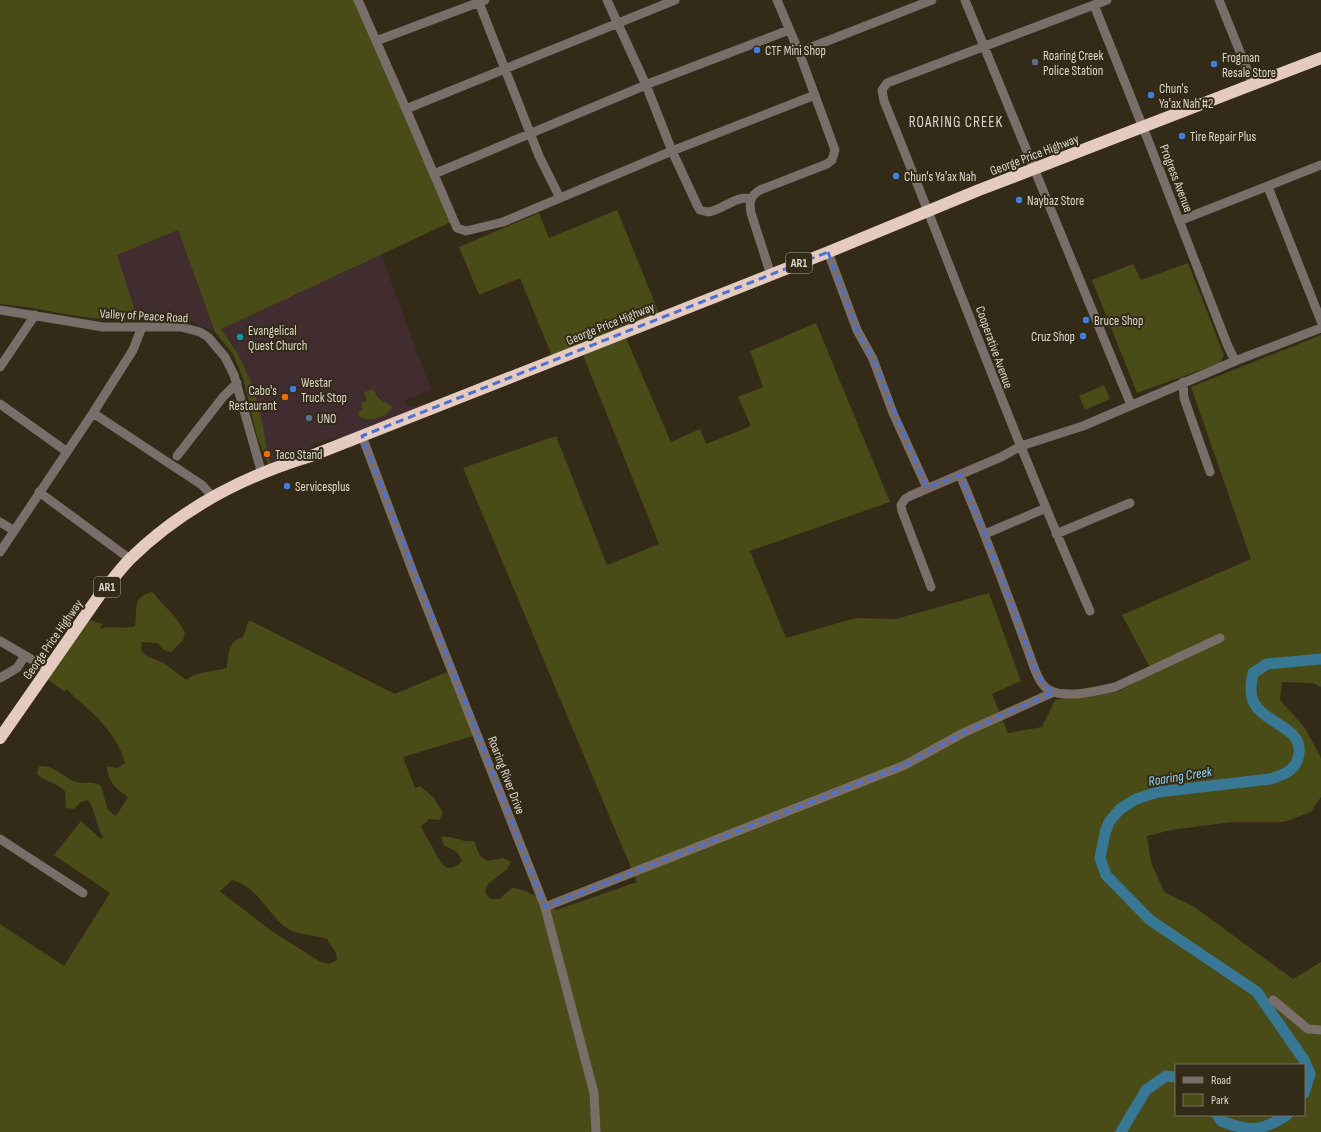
<svg xmlns="http://www.w3.org/2000/svg" width="1321" height="1132" viewBox="0 0 1321 1132" font-family="'Sofia Sans Condensed',sans-serif">
<style>
.commercial{fill:#412d2f;fill-rule:evenodd}
.green{fill:#494c17;fill-rule:evenodd}
.lines{fill:none;stroke-linecap:round;stroke-linejoin:round}
.river{stroke:#387894;stroke-width:11}
.minor{stroke:#796e69;stroke-width:9}
.highway{stroke:#e5cbbf;stroke-width:12}
.marked{fill:none;stroke:#4d70d5;stroke-width:3;stroke-dasharray:8 5;stroke-linejoin:round}
.shop-dot{fill:#3f7fe0;stroke:#332a17;stroke-width:1.5}
.service-dot{fill:#5c6f8a;stroke:#332a17;stroke-width:1.5}
.culture-dot{fill:#0f9aa8;stroke:#332a17;stroke-width:1.5}
.food-dot{fill:#e8710a;stroke:#332a17;stroke-width:1.5}
.labels{text-anchor:middle;stroke-width:4;stroke-linejoin:round;paint-order:stroke}
.shield{fill:#332a17;stroke:#a9a396;stroke-width:1}
.shield-label{font-size:12px;font-weight:bold;fill:#dcd7cc}
.poi-label{font-size:13px;fill:#dcd7cc;stroke:#332a17;text-anchor:start}
.street-label{font-size:13px;fill:#dcd7cc;stroke:#332a17}
.water-label{font-size:14px;font-style:italic;fill:#8cd4f6;stroke:#332a17}
.quarter-label{font-size:15px;letter-spacing:1px;fill:#dcd7cc;stroke:#332a17}
</style>
<rect width="100%" height="100%" fill="#332a17"/>
<path class="commercial" d="M178,230L215,332L191,321L138,320L116,255Z
M381,254L431,390L405,400V405L413,407L424,403L425,406L344,437L327,440L313,445L303,454L272,466L267,454L261,420L247,372L230,340L220,329ZM374,389L380,400L391,410L380,417L365,419L360,418L358,412L363,410Z"/>
<path class="green" d="M0,0H356L451,222L221,329C243,358 254,385 262,421C265,437 266,451 272,466L269,467L257,437L243,378L233,354L215,332L178,230L117,255L138,320C91,323 46,308 0,304Z
M617,210L659,313L552,356L520,278L479,295L459,247L539,213L549,238Z
M1188,263L1224,355L1220,363L1137,393L1092,280L1133,264L1141,280Z
M816,323L890,502L750,551L786,638L856,618L896,619L989,593L1021,681L992,694L1008,733L1042,727L1055,700L1119,691L1153,673L1122,615L1251,559L1191,387L1321,335V687L1312,683L1282,682L1280,700L1305,728L1321,758V797L1311,812L1284,822H1232L1171,830L1147,836L1151,862L1164,892L1193,906L1293,979L1321,962V1132H0V924L64,966L110,893L54,855L81,821L101,839L103,837C96,826 96,811 88,800L81,802L74,809L66,808L65,791C57,783 46,782 37,774L39,766C55,765 62,777 76,782C86,785 90,779 101,786L108,810L116,816L128,797C116,789 107,781 107,766L117,768L125,763C116,730 90,711 66,689L65,692L47,679L90,620L102,624L100,629C111,625 123,630 135,626C138,609 131,597 152,592L175,617L185,632L183,640L171,652L163,650L158,643L142,642L141,650L147,656L164,663L186,680C198,671 212,672 227,668C228,656 228,640 243,637L249,620L395,694L447,672L473,736L403,757L415,788L420,786L433,797L443,812L440,820L428,819V821L421,826C424,834 429,841 433,848C440,862 446,877 462,861L458,853L444,845L441,837C454,835 462,843 474,841L480,856L487,861L503,858L511,862L507,869L487,885L485,892L490,899H499L512,888C529,889 542,901 556,910L637,882L463,468L556,436L607,565L659,544L583,355L626,338L671,442L700,429L706,444L751,426L738,397L763,387L750,351ZM232,880C258,887 266,912 285,927C298,936 313,934 327,939L336,953L337,960L329,964L319,961L273,932L218,890L220,891ZM1176,1065H1304V1115H1176Z
M1104,385L1110,399L1085,410L1079,396Z
M374,389C378,402 383,399 392,407L391,410C383,418 371,421 360,418L358,412L363,410L361,403L367,401L364,392Z"/>
<g class="lines">
<path class="river" d="M1304,1093L1310,1074L1304,1060L1257,992L1150,920L1106,875L1100,858L1105,833L1109,822L1120,809L1136,799L1158,792L1270,779C1282,775 1294,772 1298,758C1307,728 1266,725 1254,703C1249,694 1251,682 1253,673L1267,664L1321,659
M1217,1115L1221,1121C1250,1132 1260,1132 1287,1115
M1121,1132L1146,1090L1166,1076L1176,1077"/>
<path class="minor" d="M358,0L406,109L457,228L466,231L503,222L672,151L815,95
M478,0L539,156L560,198
M607,0L646,85L672,151L698,207L700,210L708,212C723,210 735,195 751,199
M965,0L1131,405
M1219,0L1253,84
M1094,5L1146,135L1227,344L1235,361
M376,41L485,0
M799,52L932,0
M406,109L675,0
M434,174L653,82L789,30
M1268,187L1321,321
M1179,221L1321,165
M828,252L857,330L873,359L893,413L927,488
M771,275L751,213C749,202 750,196 760,190L827,164L832,160L835,150L799,52L777,0
M0,310L103,327H181L200,332L208,337L225,357L234,375L262,474
M0,367L35,315
M1183,382L1184,398L1210,472
M0,404L66,451
M93,413L202,485L213,497
M362,436L414,575L545,907L594,1093L596,1132
M177,456L223,397L237,383
M960,475C984,532 1006,589 1027,648C1032,660 1037,683 1049,690C1065,699 1098,691 1115,687L1220,638
M39,492L130,559
M0,522L13,530
M985,534L1046,508
M1056,534L1130,503
M0,552L93,413L133,350L142,327
M931,587L902,511L901,505L905,499L910,496L1001,457L1021,446L1083,426L1235,361L1321,328
M1090,611C1016,443 953,271 884,101L882,90L887,83L1107,0
M0,641L48,669
M0,678L17,668L25,656
M0,839L83,893
M545,907L905,765L963,733L1054,692
M1273,1000L1308,1029L1321,1030"/>
<path class="highway" d="M0,738L101,593C111,582 120,569 130,559C181,509 244,476 311,456L826,253L979,190L1321,58"/>
</g>
<path class="marked" d="M828,252L857,330L873,359L927,488L960,475L985,534L1035,668L1043,684L1054,692L963,733L905,765L545,907L362,436Z"/>
<g class="shop-dot">
<circle cx="757" cy="50" r="4"/>
<circle cx="1214" cy="64" r="4"/>
<circle cx="1151" cy="95" r="4"/>
<circle cx="1182" cy="136" r="4"/>
<circle cx="896" cy="176" r="4"/>
<circle cx="1019" cy="200" r="4"/>
<circle cx="1086" cy="320" r="4"/>
<circle cx="1083" cy="336" r="4"/>
<circle cx="293" cy="389" r="4"/>
<circle cx="287" cy="486" r="4"/>
</g>
<g class="service-dot">
<circle cx="1035" cy="62" r="4"/>
<circle cx="309" cy="418" r="4"/>
</g>
<circle class="culture-dot" cx="240" cy="337" r="4"/>
<g class="food-dot">
<circle cx="285" cy="397" r="4"/>
<circle cx="267" cy="454" r="4"/>
</g>
<g class="labels">
<g class="shield">
<rect x="786" y="253" width="26" height="20" rx="3"/>
<rect x="94" y="577" width="26" height="20" rx="3"/>
</g>
<g class="shield-label">
<text x="799" y="267">AR1</text>
<text x="107" y="591">AR1</text>
</g>
<g class="poi-label">
<text x="765" y="55">CTF Mini Shop</text>
<text x="1043" y="60">Roaring Creek<tspan x="1043" dy="15">Police Station</tspan></text>
<text x="1222" y="62">Frogman<tspan x="1222" dy="15">Resale Store</tspan></text>
<text x="1159" y="93">Chun's<tspan x="1159" dy="15">Ya'ax Nah #2</tspan></text>
<text x="1190" y="141">Tire Repair Plus</text>
<text x="904" y="181">Chun's Ya'ax Nah</text>
<text x="1027" y="205">Naybaz Store</text>
<text x="1094" y="325">Bruce Shop</text>
<text x="248" y="335">Evangelical<tspan x="248" dy="15">Quest Church</tspan></text>
<text x="1075" y="341" text-anchor="end">Cruz Shop</text>
<text x="301" y="387">Westar<tspan x="301" dy="15">Truck Stop</tspan></text>
<text x="277" y="395" text-anchor="end">Cabo's<tspan x="277" dy="15">Restaurant</tspan></text>
<text x="317" y="423">UNO</text>
<text x="275" y="459">Taco Stand</text>
<text x="295" y="491">Servicesplus</text>
</g>
<g class="street-label">
<text transform="translate(1034 154) rotate(-21)" y="5">George Price Highway</text>
<text transform="translate(1177 178) rotate(69)" y="5">Progress Avenue</text>
<text transform="translate(144 315) rotate(3)" y="5">Valley of Peace Road</text>
<text transform="translate(610 323) rotate(-22)" y="5">George Price Highway</text>
<text transform="translate(995 347) rotate(70)" y="5">Cooperative Avenue</text>
<text transform="translate(52 639) rotate(-55)" y="5">George Price Highway</text>
<text transform="translate(507 775) rotate(69)" y="5">Roaring River Drive</text>
</g>
<g class="water-label">
<text transform="translate(1180 776) rotate(-9)" y="5">Roaring Creek</text>
</g>
<g class="quarter-label">
<text x="956" y="127">ROARING CREEK</text>
</g>
</g>
<rect x="1175" y="1064" width="130" height="52" fill="#332a17" stroke="#776f5f"/>
<rect x="1183" y="1077" width="20" height="6" fill="#796e69" stroke="#776f5f"/>
<text x="1211" y="1084" font-size="12" fill="#dcd7cc">Road</text>
<rect x="1183" y="1094" width="20" height="12" fill="#494c17" stroke="#776f5f"/>
<text x="1211" y="1104" font-size="12" fill="#dcd7cc">Park</text>
</svg>
